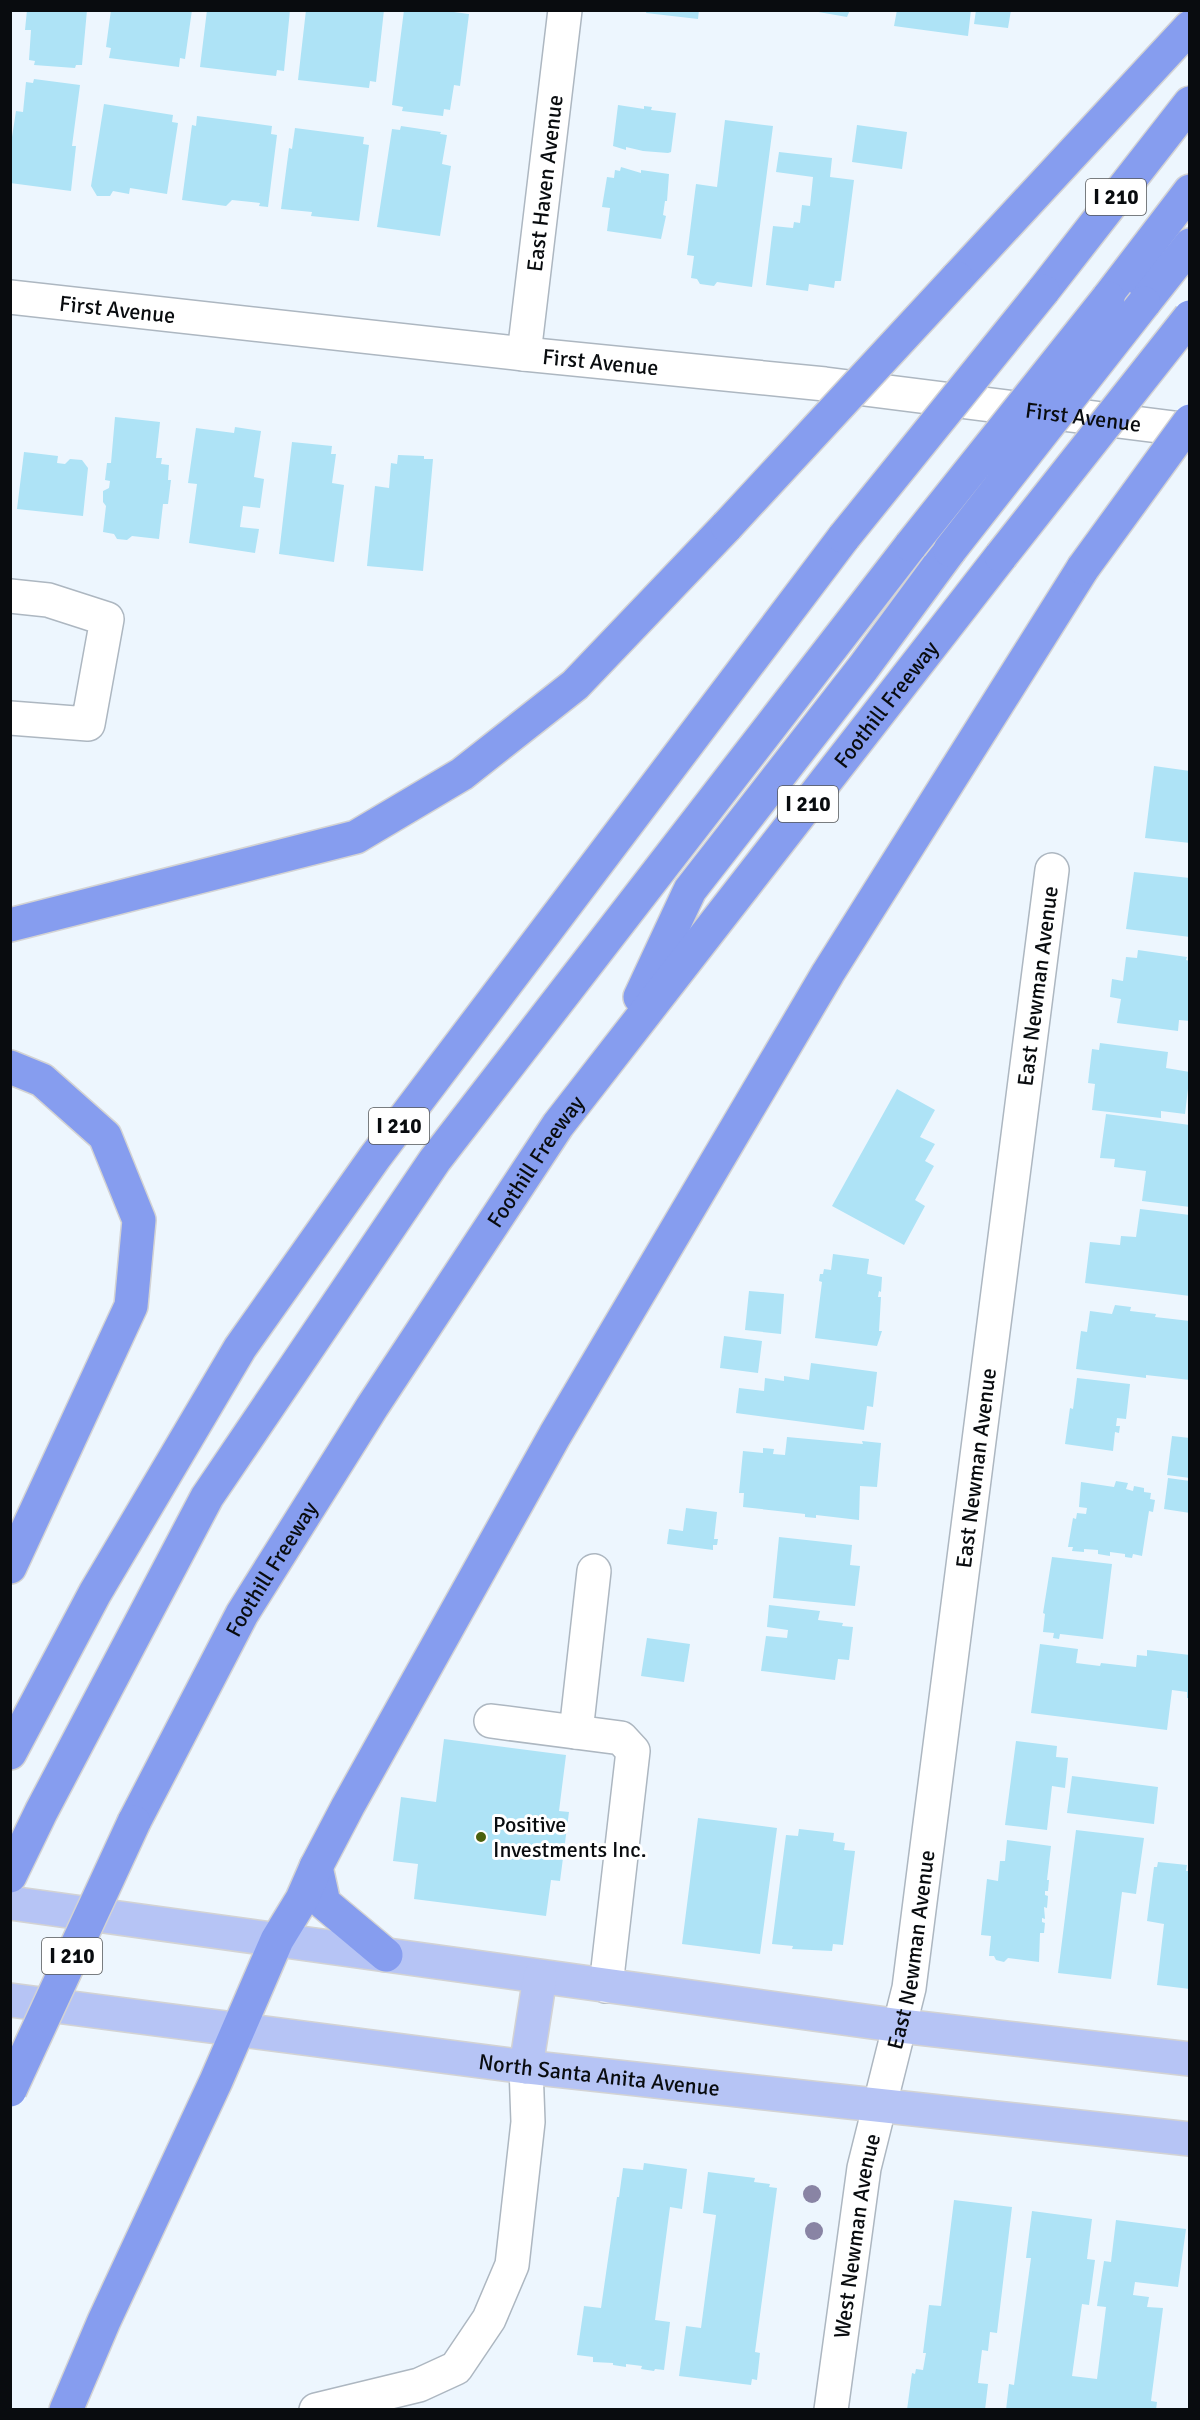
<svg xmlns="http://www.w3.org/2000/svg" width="1200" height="2420" viewBox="0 0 1200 2420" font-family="Signika,sans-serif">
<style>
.building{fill:#aee3f6}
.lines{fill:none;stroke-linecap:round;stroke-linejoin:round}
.minor-casing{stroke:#adb7c1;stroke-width:36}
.major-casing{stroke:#d3d3d4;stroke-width:36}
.highway-casing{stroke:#d3d3d4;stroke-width:36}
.minor{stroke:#fff;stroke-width:33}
.major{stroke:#b6c4f5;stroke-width:33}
.highway{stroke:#869def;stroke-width:33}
.highway-bridge-casing{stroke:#d3d3d4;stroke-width:36;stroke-linecap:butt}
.highway-bridge{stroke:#869def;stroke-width:33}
.tree{fill:#8984a4}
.poi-dot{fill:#4a610e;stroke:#fff;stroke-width:2}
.labels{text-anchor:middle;stroke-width:6;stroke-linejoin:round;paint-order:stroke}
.shield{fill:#fff;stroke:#535557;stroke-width:1.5}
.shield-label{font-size:21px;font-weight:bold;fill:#090c0f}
.street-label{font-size:22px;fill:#090c0f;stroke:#fff}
.poi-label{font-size:22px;fill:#090c0f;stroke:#fff;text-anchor:start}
</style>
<rect width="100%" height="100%" fill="#edf6fe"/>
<path class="building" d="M27,10H87L82,65H76L75,68L34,65L35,61L29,60L31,30H25Z
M111,10H192L185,59L180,58L179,67L109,58L111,48L106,47Z
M207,10H290L284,71L277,70L276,76L200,67Z
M306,10H384L376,82L370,81L369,88L298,80Z
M404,10H439L469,14L460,86L454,85L450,110L444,109L443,116L402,111L403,107L392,105Z
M647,10H699L698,19L646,13Z
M807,10H850L847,17Z
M897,10H971L968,36L894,26Z
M976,10H1011L1008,28L974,24Z
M34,79L80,85L72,146H76L71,191L10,183V150L16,111L23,112L26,82L33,83Z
M104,104L173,115L172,122L178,123L167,194L130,188L129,194L113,191L110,196H97L91,186Z
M618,105L644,109V106L652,107L651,110L676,113L671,152L668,153L643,151L626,147V150L613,146Z
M197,116L272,126L271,134L277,135L268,207L259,206L260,203L232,200L226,206L182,200L192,125L196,126Z
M725,120L773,126L752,287L717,282L714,286L700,284L697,279L691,278L694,256L687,255L696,184L717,187Z
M857,125L907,132L902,169L852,162Z
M401,126L441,132L440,134L447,135L442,164L451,166L440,236L377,227L392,129L400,130Z
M295,128L364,137L363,144L369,145L359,221L311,216L312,212L281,209L289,148L292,149Z
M779,152L832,158L830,177L854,180L841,281H835L834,288L809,284L808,291L766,285L773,226L793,228L794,222L800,223L802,205L810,206L813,177L776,172Z
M621,167L641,173V170L669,174L667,201H665L663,215L666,216L661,239L607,231L610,208L602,207L607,177L614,178L615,170L620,171Z
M115,417L160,422L156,458H162L161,464L169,465L168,480H171L168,504H163L159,539L132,536L127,540L117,539L114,534L103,532L106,506L103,502V491L109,488L110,481L105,480L107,463H111Z
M235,427L261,431L254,477L264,479L260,508L243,506L240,527L259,529L255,553L189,543L197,484L188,483L196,428L234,433Z
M292,442L332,446L331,454H336L332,483L344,485L334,562L279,554Z
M24,452L58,456L57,463L65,464L70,459L82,460L88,468L83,516L17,509Z
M398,455L424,456V459H433L423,571L367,566L375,486L389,488L391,463L397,464Z
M1154,766L1190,771V843L1145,838Z
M1134,872L1190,878V937L1126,929Z
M1138,950L1187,957L1186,960L1190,961V1021L1179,1020L1178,1031L1117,1023L1121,999L1110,997L1112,979L1123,981L1126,957L1137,958Z
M1100,1043L1168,1052L1166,1068L1190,1072L1185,1114L1161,1111V1118L1092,1110L1095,1084L1088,1083L1092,1049L1099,1050Z
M897,1089L935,1110L920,1137L935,1144L925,1161L934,1166L915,1200L925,1206L904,1245L832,1206Z
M1106,1114L1190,1125V1207L1142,1201L1146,1171L1114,1167L1115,1159L1100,1158Z
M1140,1209L1190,1215V1296L1085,1283L1090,1242L1120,1245L1121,1236L1136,1237Z
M833,1254L869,1259L867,1274L882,1277L881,1292L879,1291L878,1297H881L879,1331H882L877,1346L815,1338L822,1282L819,1281L820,1274H823L824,1269L831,1270Z
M749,1291L784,1294L781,1334L745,1330Z
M1115,1305L1131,1307L1130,1311L1156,1314L1155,1317L1190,1321V1380L1146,1375V1378L1076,1369L1081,1331L1087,1332L1090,1311L1112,1314Z
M724,1336L762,1341L758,1373L720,1368Z
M811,1363L877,1372L873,1407L867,1406L864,1430L736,1413L739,1388L764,1391L765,1378L784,1381V1376L809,1380Z
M1077,1378L1130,1384L1126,1419L1117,1418L1116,1426H1120L1119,1433L1115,1432L1113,1451L1065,1444L1070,1408L1073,1409Z
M1172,1436L1190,1438V1478L1167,1475Z
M787,1437L863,1444L862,1441L881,1443L877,1487L860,1486L859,1520L816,1515V1518L805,1517V1514L743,1507L744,1493H739L743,1451L763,1453V1448L774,1449L773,1454L785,1455Z
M1168,1478L1190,1481V1513L1164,1509Z
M1116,1481L1128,1483L1126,1489L1133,1491L1134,1486L1144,1488V1492L1151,1493L1150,1499L1155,1500L1153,1512L1149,1511L1142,1556L1133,1554L1132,1558L1125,1557V1554L1110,1552V1556L1098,1554V1550L1084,1549V1552L1072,1551L1073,1547H1068L1073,1518L1076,1519L1077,1513L1086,1514L1087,1508L1079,1507L1081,1482L1114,1487Z
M686,1508L717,1512L714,1539H718L717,1545H713V1550L667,1544L669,1529L683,1531Z
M779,1537L852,1545L850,1565L860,1566L855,1606L773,1598Z
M1052,1557L1112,1564L1103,1639L1060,1634L1059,1639L1053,1638L1054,1633L1043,1632L1045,1614L1043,1613Z
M769,1605L820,1611L818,1620L843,1623L842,1626L853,1627L849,1660L838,1659L835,1680L761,1671L766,1636L787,1638L788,1630L767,1627Z
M647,1638L690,1644L684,1682L641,1676Z
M1040,1644L1078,1649L1076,1663L1100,1666L1101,1663L1136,1667L1137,1655L1147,1656V1650L1190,1655V1698H1187V1692L1172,1690L1167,1730L1031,1713Z
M444,1739L566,1755L559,1811L569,1812L560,1881L551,1880L546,1916L414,1899L418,1864L393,1861L401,1797L436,1802Z
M1016,1741L1057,1746L1056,1757L1068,1758L1065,1788L1052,1786L1047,1830L1005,1825Z
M1072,1776L1158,1787L1154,1824L1067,1813Z
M698,1818L777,1828L760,1954L682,1944Z
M799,1829L834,1833L833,1841L845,1843L844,1850L855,1851L843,1945L833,1944L832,1951L792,1949L793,1946L772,1944L786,1835L798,1836Z
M1076,1830L1144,1838L1136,1894L1122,1892L1111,1979L1058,1973Z
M1007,1840L1051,1846L1047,1880H1049L1048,1891H1045V1895L1048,1896L1047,1908L1044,1907L1045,1919L1042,1918V1922L1045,1923L1044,1933H1040L1039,1962L1008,1958L1004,1962L996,1960L994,1956H989L991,1936L981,1935L987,1879L998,1881L1000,1861H1005Z
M1158,1862L1187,1865L1186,1871H1190V1989L1157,1985L1164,1924L1147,1921L1154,1867H1157Z
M644,2163L687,2169L682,2209L670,2207L655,2320L670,2322L664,2370L655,2369L654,2371L641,2369L642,2366L626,2364V2367L613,2365V2363L593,2362V2357L577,2355L584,2306L601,2308L617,2197H619L623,2168L643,2170Z
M708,2172L755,2178L754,2182L770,2184L769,2187L777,2188L755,2352L760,2353L757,2380L752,2379L751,2385L679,2376L686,2326L701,2328L716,2215L703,2213Z
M954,2200L1012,2207L997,2333L990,2332L988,2351L982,2350L978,2383L988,2384L985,2410H907L912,2373L915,2374L916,2369L923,2370L926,2353H923L929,2305L941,2306Z
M1032,2211L1092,2219L1087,2259L1095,2260L1089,2305L1082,2304L1072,2376L1097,2379L1106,2307L1097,2306L1104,2261L1111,2262L1116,2220L1186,2229L1178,2287L1135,2282L1133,2295L1149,2297L1147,2307L1163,2308L1151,2401L1157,2402L1156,2410H1006L1009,2384L1014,2385L1031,2258H1026Z"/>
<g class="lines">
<g class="minor-casing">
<g id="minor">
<path id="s1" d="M10,297L524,354L825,384L1190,430"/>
<path id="s2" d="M524,354L565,10"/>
<path d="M10,596L48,600L107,619L88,724L10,718"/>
<path d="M491,1721L621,1738L633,1751L606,1986"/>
<path d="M576,1732L594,1571"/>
<path d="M316,2410L419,2385L456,2368L489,2319L512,2265L528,2122L526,2067"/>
<path id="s3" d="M831,2410L864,2168L909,1988L1052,870"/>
</g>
</g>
<g class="major-casing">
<g id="major">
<path d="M10,1903L901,2026L1190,2059"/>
<path id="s4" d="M10,2000L526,2067L1190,2139"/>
<path d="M526,2067L540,1977"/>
</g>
</g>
<g class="highway-casing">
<g id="highway">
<path d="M957,278L1190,27"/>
<path d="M1043,291L1190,103"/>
<path d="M1108,298L1190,191"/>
<path d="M1144,303L1190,245"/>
<path d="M10,925L356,837L462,774L575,685L727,526"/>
<path d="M640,997L690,890L863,668L950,550"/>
<path d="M10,1067L42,1080L105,1136L139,1220L131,1306L10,1567"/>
<path d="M10,1753L95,1593L240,1348L375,1157L844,537"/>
<path id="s5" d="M134,1822L242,1614L372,1407L558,1125L1001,556"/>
<path d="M316,1867L324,1903L386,1955"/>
<path d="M10,1876L41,1812L207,1497L435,1160L911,545"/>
<path d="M66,2410L104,2321L216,2081L277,1940L302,1899L316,1867L348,1806L555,1435L828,973L1083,568"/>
</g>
</g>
<use href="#minor" class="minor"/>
<use href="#major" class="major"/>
<use href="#highway" class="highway"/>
<g class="highway-bridge-casing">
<path id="highway-bridge" d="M727,526L957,278
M844,537L1043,291
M911,545L1108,298
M950,550L1144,303
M1001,556L1190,317
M1083,568L1190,421
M10,2090L134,1822"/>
</g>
<use href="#highway-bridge" class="highway-bridge"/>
</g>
<g class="tree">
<circle cx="812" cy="2194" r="9"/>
<circle cx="814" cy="2231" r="9"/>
</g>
<circle class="poi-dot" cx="481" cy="1837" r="6"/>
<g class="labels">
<g class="shield">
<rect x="1086" y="179" width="60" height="36" rx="4.5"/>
<rect x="778" y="786" width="60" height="36" rx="4.5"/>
<rect x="369" y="1108" width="60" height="36" rx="4.5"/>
<rect x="42" y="1938" width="60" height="36" rx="4.5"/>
</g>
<g class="shield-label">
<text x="1116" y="204">I 210</text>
<text x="808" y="811">I 210</text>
<text x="399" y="1133">I 210</text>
<text x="72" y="1963">I 210</text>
</g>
<g class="street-label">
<text dy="8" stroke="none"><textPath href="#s2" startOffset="172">East Haven Avenue</textPath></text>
<text dy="8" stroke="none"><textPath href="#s1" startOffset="108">First Avenue</textPath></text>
<text dy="8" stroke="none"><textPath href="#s1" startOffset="594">First Avenue</textPath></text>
<text dy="8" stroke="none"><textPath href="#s1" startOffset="1080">First Avenue</textPath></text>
<text dy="8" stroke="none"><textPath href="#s5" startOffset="1350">Foothill Freeway</textPath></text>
<text dy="8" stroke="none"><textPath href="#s3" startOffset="1440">East Newman Avenue</textPath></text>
<text dy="8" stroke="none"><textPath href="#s5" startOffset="774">Foothill Freeway</textPath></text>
<text dy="8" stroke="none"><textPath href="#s3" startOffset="954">East Newman Avenue</textPath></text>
<text dy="8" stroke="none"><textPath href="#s5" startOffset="288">Foothill Freeway</textPath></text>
<text dy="8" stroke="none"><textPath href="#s3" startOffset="468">East Newman Avenue</textPath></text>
<text dy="8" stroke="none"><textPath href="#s4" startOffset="594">North Santa Anita Avenue</textPath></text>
<text dy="8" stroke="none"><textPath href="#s3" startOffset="176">West Newman Avenue</textPath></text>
</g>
<g class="poi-label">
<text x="493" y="1832">Positive<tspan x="493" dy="25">Investments Inc.</tspan></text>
</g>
</g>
<rect width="1200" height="2420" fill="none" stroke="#090c0f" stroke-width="24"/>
</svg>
